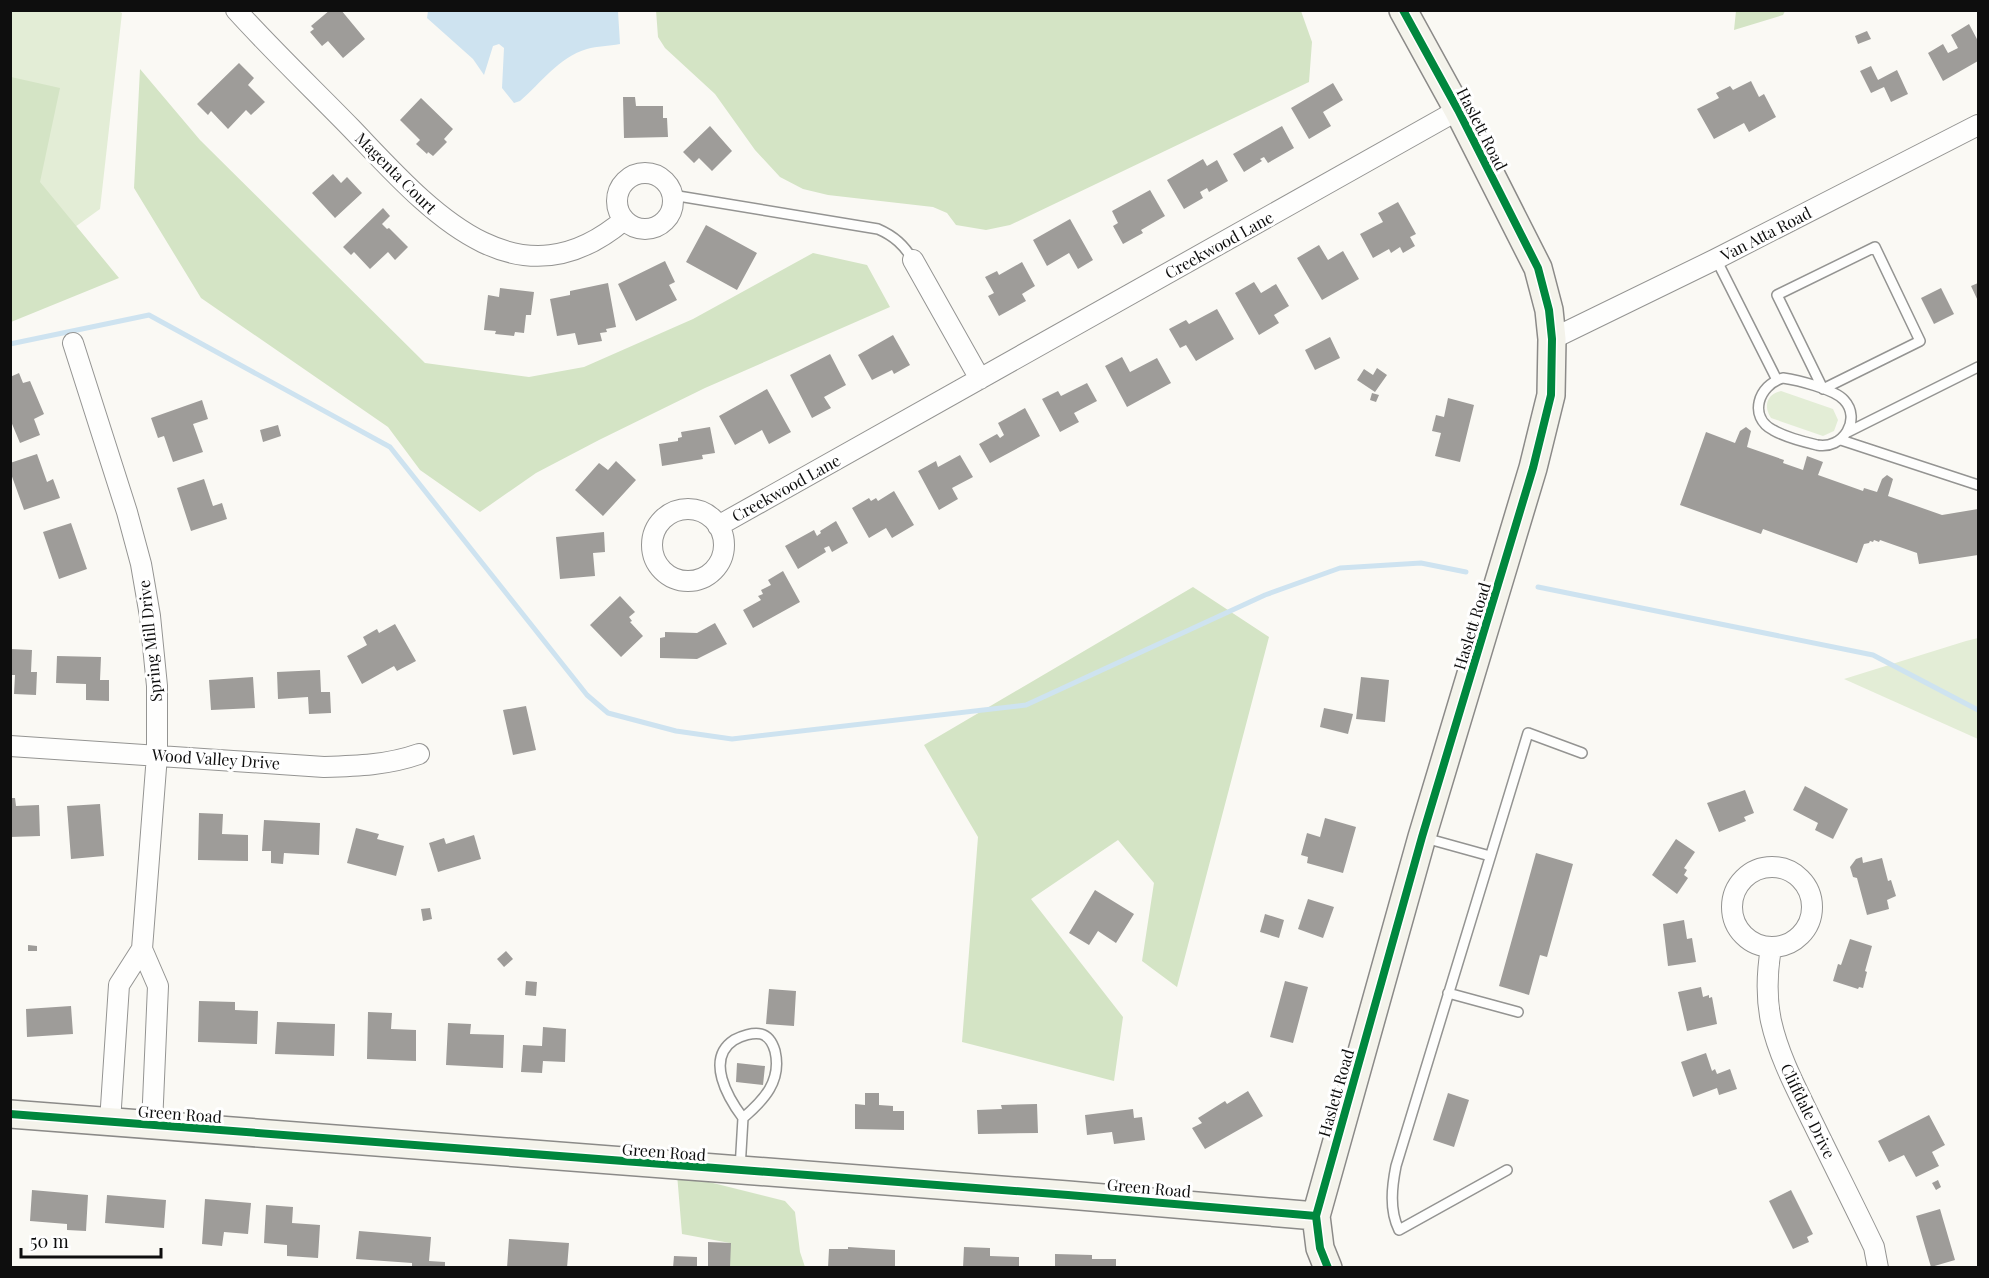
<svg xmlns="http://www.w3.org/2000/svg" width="1989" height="1278" viewBox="0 0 1989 1278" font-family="'Playfair Display',serif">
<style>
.green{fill:#e3edd6}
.forest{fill:#d4e4c5}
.water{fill:#cee3f0}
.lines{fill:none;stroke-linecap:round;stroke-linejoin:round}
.stream{stroke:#cee3f0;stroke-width:5}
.building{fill:#9e9c99}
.lane-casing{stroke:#949492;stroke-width:12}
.street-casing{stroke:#949492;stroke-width:22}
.secondary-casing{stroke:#8b8a88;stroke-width:30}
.lane{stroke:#fefefd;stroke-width:9}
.street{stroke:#fefefd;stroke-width:20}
.secondary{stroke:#f4f3eb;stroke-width:27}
.cycleway-casing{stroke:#fff;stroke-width:11}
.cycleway{stroke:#00873e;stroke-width:8}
.labels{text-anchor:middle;stroke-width:6;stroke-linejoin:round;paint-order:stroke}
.street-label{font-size:16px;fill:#0e0e0e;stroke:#fff}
</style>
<rect width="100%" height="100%" fill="#faf9f4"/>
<path class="green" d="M11,11H118L122,13L100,209L11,273Z
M1781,391L1833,409L1838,420L1834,431L1823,436L1771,418C1763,406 1767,394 1781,391Z
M1978,638V739L1844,679L1966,641Z"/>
<path class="forest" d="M656,10L1301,11L1312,42L1309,82L1010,225L986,230L956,225L947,213L933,207L828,195L803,189L780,177L755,150L715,94L665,48L658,37Z
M1736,11V10L1785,11L1783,15L1734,30Z
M140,69L200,140L425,363L529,377L584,367L693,319L813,253L867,265L890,307L705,388L599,440L536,473L480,512L420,470L388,427L201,298L134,188Z
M11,77L60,88L40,182L119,278L11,322Z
M1193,587L1269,637L1177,987L1142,961L1154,883L1118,840L1031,899L1123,1017L1114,1081L962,1042L978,837L924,745Z
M677,1174L785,1201L795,1212L800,1252L805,1267H730V1243L682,1234Z"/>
<path class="water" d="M433,10L618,11L620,44C609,46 597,46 587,49C559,57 541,83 520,101L514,103L502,88L504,48L499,44L493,46L484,75L473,59L427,18L428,11Z"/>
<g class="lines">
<path class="stream" d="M10,344L149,315L390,447L587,695L608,713L676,731L732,739L1026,705L1265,595L1340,568L1421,563L1466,572
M1538,587L1873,655L1978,710"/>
</g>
<path class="building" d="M330,10H341L365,39L343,58L328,41L322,46L310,32L314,29L311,26Z
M1969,24L1978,41V61L1943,81L1928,53L1943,44L1948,53L1958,48L1951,35Z
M1867,31L1871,39L1858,44L1855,36Z
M239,63L254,78L248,85L265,102L251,115L246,110L228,129L211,111L208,115L197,104Z
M1871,66L1878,80L1897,70L1908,94L1891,102L1884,87L1871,93L1860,71Z
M1751,81L1759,97L1764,94L1776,117L1749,132L1744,123L1714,139L1697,109L1719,98L1716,93L1730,86L1733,90Z
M1333,83L1343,100L1323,112L1331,126L1309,139L1291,108Z
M623,97H635L636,106H663V118H667L668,137L624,138Z
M421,98L453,129L444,139L447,142L433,156L428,152L427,154L416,144L420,140L400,120Z
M710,126L732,151L712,171L699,158L694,163L683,152Z
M1282,126L1294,148L1268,163L1264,157L1260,159L1262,161L1244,172L1233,154Z
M1203,159L1207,166L1217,160L1228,181L1209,192L1207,188L1200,192L1203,198L1184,209L1167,180Z
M333,174L341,183L347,177L362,193L335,218L312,193Z
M1150,190L1165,216L1141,230L1143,233L1123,244L1113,226L1118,223L1112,211Z
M1398,202L1416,234L1410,237L1415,246L1403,253L1400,247L1391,253L1389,249L1373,258L1360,234L1383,222L1378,213Z
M383,208L390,216L382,224L387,229L389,228L408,247L395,260L388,252L370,269L354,252L351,255L343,247Z
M1070,219L1093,260L1078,269L1069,253L1047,266L1033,240Z
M706,225L757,253L737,290L686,262Z
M1319,245L1328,260L1343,251L1359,279L1322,300L1297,258Z
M665,261L675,282L669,285L677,300L636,321L618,284Z
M1022,262L1035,286L1022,294L1026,301L999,316L988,296L994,293L985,277L997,271L999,275Z
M1254,282L1261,293L1276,284L1289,306L1274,315L1279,323L1259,335L1235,293Z
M608,283L616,327L606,329L607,332L600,333L602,341L578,345L575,333L557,336L550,299L570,295V291Z
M1978,283V301L1971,286Z
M500,288L534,292L531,315H526L524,333L515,332L514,336L495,334L496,331L484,330L488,295L499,297Z
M1941,288L1954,314L1934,324L1921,298Z
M1217,309L1234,339L1196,361L1186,345L1180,348L1169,329L1186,320L1189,324Z
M893,335L910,365L894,374L892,370L872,380L858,355Z
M1330,337L1340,358L1315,370L1305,350Z
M830,354L846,385L824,397L831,408L812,418L790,375Z
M1122,357L1130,372L1157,358L1171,383L1127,407L1105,366Z
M1377,368L1387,375L1375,392L1357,380L1364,369L1373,375Z
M19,373L23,383L30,381L44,414L34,419L40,435L20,443L10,419V377Z
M1087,383L1097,401L1074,413L1079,422L1060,432L1042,399L1058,391L1061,396Z
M767,389L791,432L769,444L762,430L735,445L719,416Z
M1372,393L1379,395L1376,402L1370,400Z
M1448,398L1474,405L1460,462L1435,456L1441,433L1432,431L1436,415L1444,417Z
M202,400L208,419L193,424L203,452L173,462L164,436L158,438L151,418Z
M1025,408L1040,436L990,463L979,444L997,434L1000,438L1004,435L998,423Z
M278,425L281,436L263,442L260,430Z
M710,427L715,453L702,455L703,459L662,466L659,444L678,441V438L682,437L681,432Z
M1746,427L1751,431L1747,447L1784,460L1783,463L1803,470L1807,456L1823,462L1818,475L1863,491L1864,488L1877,492L1882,479L1887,475L1893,479L1888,496L1942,515L1978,509V555L1919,564L1917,553L1880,540L1879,542L1874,540L1873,542L1870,541L1869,543L1864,544L1857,563L1763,529L1761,534L1680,505L1706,432L1735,443L1740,431Z
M37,454L47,482L53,479L60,498L24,510L10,471V463Z
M960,455L973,477L952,488L958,499L939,510L918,471L936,461L938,467Z
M616,461L636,480L603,516L575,490L599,463L608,470Z
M204,479L213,506L222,503L227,519L191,531L177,488Z
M894,491L914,525L892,538L886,528L869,538L852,508L869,498L871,501L876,498L878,501Z
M836,521L848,543L832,552L829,546L824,548L826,552L798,569L785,546L814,530L817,536L821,533L820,531Z
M71,523L87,569L59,579L43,532Z
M604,532L605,552L593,553L595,576L560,579L556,537Z
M783,571L800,602L753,628L743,610L761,600L758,596L763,594L761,590L771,585L768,580Z
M620,596L635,612L629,617L632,621L630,622L643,636L621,657L590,625Z
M715,623L727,644L697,659L660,658V638L665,637V632L697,633Z
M395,624L416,661L397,671L394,666L362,684L347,656L367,645L363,637L377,629L379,633Z
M10,649L32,650L31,672H37L36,695L14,694L15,675H10Z
M57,656L101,657L100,680H109V701L86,700V684L56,683Z
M320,670L321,692H330L331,713L309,714L308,697L278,699L277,672Z
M253,677L255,708L211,710L209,680Z
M1361,677L1389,680L1385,722L1356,719Z
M526,706L536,750L513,755L503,710Z
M1324,708L1353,714L1348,734L1320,727Z
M1805,786L1848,809L1833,839L1815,830L1818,823L1793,810Z
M1745,790L1754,813L1744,817L1746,821L1719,832L1707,803Z
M10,798H15L16,806L39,805L40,836L10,837Z
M100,804L104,856L71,859L67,806Z
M199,813L223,814L222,834L248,835V861L198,860Z
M1325,818L1356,827L1343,873L1307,863L1308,857L1301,855L1307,833L1320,837Z
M264,820L320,823L319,855L284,853L283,864L271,863V851H262Z
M356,828L379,834L377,839L404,846L396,876L347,863Z
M474,835L481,859L438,872L429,843L444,838L446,844Z
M1676,839L1695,852L1684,868L1687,870L1684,875L1688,878L1677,894L1652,875Z
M1536,853L1573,864L1547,957L1540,955L1529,995L1499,986Z
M1862,857L1863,863L1882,858L1888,881L1891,880L1896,896L1887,900L1889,909L1867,915L1857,878L1853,877L1850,867L1856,859Z
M1095,890L1134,914L1116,943L1098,931L1089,945L1069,933Z
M1308,899L1334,907L1323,938L1298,929Z
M430,908L432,919L423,921L421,909Z
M1265,914L1284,920L1279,938L1260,932Z
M1684,920L1687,939L1692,938L1696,962L1668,966L1663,924Z
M1850,939L1872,946L1865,971L1867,972L1863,988L1859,987L1858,989L1833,981L1838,964L1841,965Z
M28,945L37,946V951H28Z
M506,951L513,959L504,967L497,959Z
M526,981L537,982L536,996L525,995Z
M1285,981L1308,987L1293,1043L1270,1037Z
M1701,987L1703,997L1709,995V998L1712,997L1717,1024L1687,1031L1678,992Z
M769,989L796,991L794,1026L766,1024Z
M199,1001L235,1002V1010L258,1011L257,1044L198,1042Z
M71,1006L73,1034L27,1037L26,1009Z
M368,1012L392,1013L391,1029L416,1030V1061L367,1059Z
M277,1022L335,1024L334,1056L275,1054Z
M448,1023L471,1024L470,1034L504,1035L503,1068L446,1065Z
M543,1027L566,1029L565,1062L543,1061L542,1073L521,1072L523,1045L542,1046Z
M1706,1053L1712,1071L1715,1069L1717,1074L1730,1069L1737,1089L1719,1095L1717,1088L1693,1097L1681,1062Z
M737,1063L765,1066L763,1085L736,1082Z
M1248,1091L1263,1116L1205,1149L1192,1128L1202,1123L1198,1118L1225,1101L1227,1104Z
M865,1093H879V1105L893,1106V1111H904V1130L855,1129V1104L865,1105Z
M1448,1093L1469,1100L1454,1147L1433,1140Z
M1037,1104L1038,1133L978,1134L977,1110L1002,1109L1001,1105Z
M1133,1109L1134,1118L1142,1117L1145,1140L1114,1144L1112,1132L1087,1135L1085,1115Z
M1929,1115L1945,1145L1932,1152L1939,1166L1916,1177L1904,1155L1889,1162L1878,1141Z
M1938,1180L1941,1187L1936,1190L1932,1183Z
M32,1190L88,1195L86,1231L67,1230V1224L30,1221Z
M1791,1190L1813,1234L1807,1237L1809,1242L1793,1249L1769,1201Z
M107,1195L166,1200L164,1228L105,1223Z
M205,1199L251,1203L248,1234L224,1232L222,1246L202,1244Z
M266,1205L293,1207L292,1223L320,1225L318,1258L287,1256V1245L264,1243Z
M1940,1209L1955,1260L1931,1267L1916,1216Z
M359,1231L431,1237L429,1261L445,1262V1268H412V1263L356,1259Z
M509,1239L569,1243L567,1268L525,1266L524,1268H507Z
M708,1242L731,1243L730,1268H708Z
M848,1247L895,1250V1268H828L829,1249H848Z
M964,1247L990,1248V1256L1019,1257V1268H963Z
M1055,1254L1092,1255V1259H1116V1268H1055Z
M674,1256L697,1257V1268H673Z"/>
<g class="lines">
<g class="lane-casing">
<path id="lane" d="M672,195L878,229C894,236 904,245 913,260
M1875,247L1920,341L1823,389L1777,295Z
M1716,259L1777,380
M1783,378C1797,380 1834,389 1844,400C1862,419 1843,450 1817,445C1804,442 1785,437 1773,430C1748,417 1758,385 1783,378Z
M1848,432L1978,367
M1841,440L1978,485
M1425,838L1490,856
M1448,993L1518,1012
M740,1169L743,1118C764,1100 782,1081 775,1051C773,1044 769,1036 761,1034C753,1032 741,1036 734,1040C705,1059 728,1098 743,1118
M1507,1170L1399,1230C1389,1210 1392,1186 1396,1166L1528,733L1582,753"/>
</g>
<g class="street-casing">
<path id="street" d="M236,10C273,51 313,89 351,128C425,205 514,313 624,220
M617 201a28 28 0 1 1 56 0a28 28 0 1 1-56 0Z
M913,260L980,379
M1552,339L1716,259L1978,125
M73,343L127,512L141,564L150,616L157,686V755L142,949L119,985L110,1122
M652 545a36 36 0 1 1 72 0a36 36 0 1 1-72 0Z
M718,526L1458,110
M10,746L324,767C357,766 388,765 419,754
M1732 907a40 40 0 1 1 80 0a40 40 0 1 1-80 0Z
M1771,948C1767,972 1766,997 1771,1021C1779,1057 1797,1090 1813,1123C1833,1164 1854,1205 1874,1247L1878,1268
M142,949L158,986L152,1125"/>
</g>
<g class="secondary-casing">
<path id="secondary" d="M10,1114L1068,1195L1316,1216
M1328,1268L1320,1248L1316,1216L1422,837L1533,468L1551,395L1552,339L1549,310L1538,268L1458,110L1403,10"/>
</g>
<use href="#lane" class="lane"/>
<use href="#street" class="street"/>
<use href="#secondary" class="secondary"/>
<g class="cycleway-casing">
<path id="cycleway" d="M10,1114L1068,1195L1316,1216
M1328,1268L1320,1248L1316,1216L1422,837L1533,468L1551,395L1552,339L1549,310L1538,268L1458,110L1403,10"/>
</g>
<use href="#cycleway" class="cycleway"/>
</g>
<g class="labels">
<g class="street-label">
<text transform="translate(1482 129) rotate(63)" y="6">Haslett Road</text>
<text transform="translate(396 173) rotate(45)" y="6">Magenta Court</text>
<text transform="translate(1766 234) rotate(-27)" y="6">Van Atta Road</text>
<text transform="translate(1219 245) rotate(-29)" y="6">Creekwood Lane</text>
<text transform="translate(786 488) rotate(-29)" y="6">Creekwood Lane</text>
<text transform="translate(1472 626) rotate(-73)" y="6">Haslett Road</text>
<text transform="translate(150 641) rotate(-96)" y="6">Spring Mill Drive</text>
<text transform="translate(216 759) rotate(4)" y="6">Wood Valley Drive</text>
<text transform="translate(1336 1093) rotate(-74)" y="6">Haslett Road</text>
<text transform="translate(1808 1111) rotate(64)" y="6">Cliffdale Drive</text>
<text transform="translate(180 1114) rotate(4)" y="6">Green Road</text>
<text transform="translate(664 1152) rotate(4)" y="6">Green Road</text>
<text transform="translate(1149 1188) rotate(5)" y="6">Green Road</text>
</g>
</g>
<rect width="1989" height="1278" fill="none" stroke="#0e0e0e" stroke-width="24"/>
<path d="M21 1248v9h140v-9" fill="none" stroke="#0e0e0e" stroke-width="3"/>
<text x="30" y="1248" font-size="18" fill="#0e0e0e" stroke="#ffffff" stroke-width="4.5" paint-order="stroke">50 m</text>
</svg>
